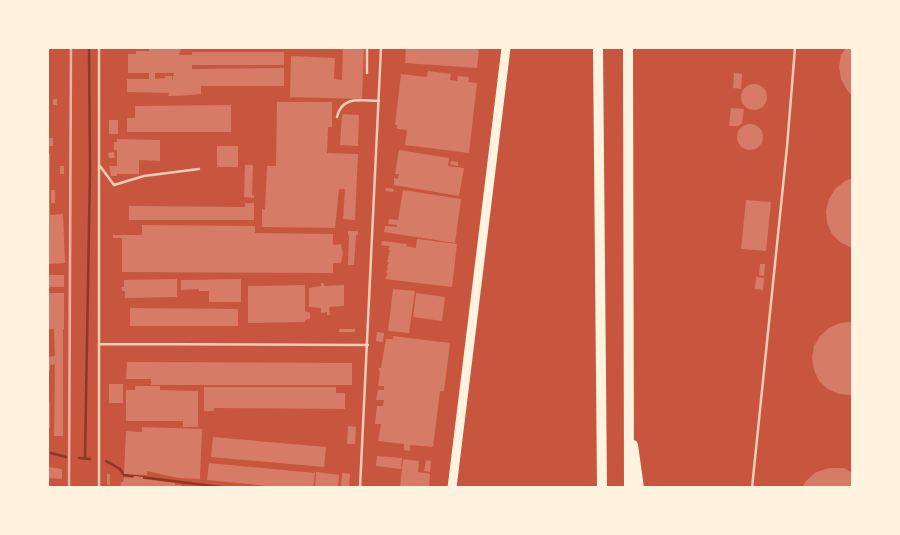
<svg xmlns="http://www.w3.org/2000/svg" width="900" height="535" viewBox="0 0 900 535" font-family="Overpass,sans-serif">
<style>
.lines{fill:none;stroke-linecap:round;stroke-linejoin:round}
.stream{stroke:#8f3625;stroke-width:2.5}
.building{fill:#d67c66;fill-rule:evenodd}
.service{stroke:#f1ccb7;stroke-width:2.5}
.primary{stroke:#fff3e0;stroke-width:9}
.motorway{stroke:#fff3e0;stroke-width:10}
.rail{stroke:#e9b49f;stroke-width:2.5}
</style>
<rect width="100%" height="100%" fill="#c8553d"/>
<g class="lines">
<path class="stream" d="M51,453L66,457
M79,458L90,459
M85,458L90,169L89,48
M106,461L120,469L124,475L229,488"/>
</g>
<path class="building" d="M149,48H181L179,55H192V52H284V65H192V69L284,68V86H201V94L192,95L168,96L169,93L127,92V79H149V73H128V54H136V51H149ZM155,73H174L172,81V76H165V78L155,79Z
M343,48H364L362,99L290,97L291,56L335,58L334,79L342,80Z
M406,48H479L477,68L405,63Z
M846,48H852V96L847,90L841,79L839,67L841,55Z
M428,71L451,74L450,80L457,81L458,76L469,77L468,82L477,83L469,153L405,145L407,130L397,129V125H395L401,74L427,77Z
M734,73L742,74L741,89L733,88Z
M741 97a13 13 0 1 1 26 0a13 13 0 1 1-26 0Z
M53,99H57V105H53Z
M277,102H332V127H328L327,153L358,154L355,220L343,219L345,189H339L335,228L262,227V209L265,210L267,166H276Z
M231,105V132H127V118H135V106Z
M731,108L744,109L742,123L738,126H729Z
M342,114L359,115L358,146L340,145Z
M109,120H118V134H109Z
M737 137a13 13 0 1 1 26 0a13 13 0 1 1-26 0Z
M48,138H53V146H48Z
M117,139L160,140V161L139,160V174H117V176H111L109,166H117V150H114V142H117Z
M217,146H238V167H217Z
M399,150L449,158L448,166L464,168L459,196L394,185V178L398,179L399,174H395Z
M114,152L115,158H109L108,153Z
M48,154H50V215L63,214L65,263L48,264Z
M451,161L458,162V166L450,164Z
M245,165H253L252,195H254V198L244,197Z
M60,166H64V174H60Z
M852,178V248L840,242L832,234L827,223L826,211L829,199L835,189L845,181Z
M386,188L394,189L393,192L385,191Z
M51,190H55V203H51Z
M403,190L461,199L455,243L384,232L385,226L397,227V225L388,224L389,219L398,220Z
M746,200L771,202L766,251L741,249Z
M245,203H254V220H129V206L245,207Z
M142,225L255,226V233L333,234V245L341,244L343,254L341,263H333V273L122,272V238H113V235H142Z
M348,231H358V235H356L354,265H348L349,235H348Z
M417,239L457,244L452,287L385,279L388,273H386L388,268L387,267L389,262H387L390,250H388L390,246L381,245L382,241L407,244L406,246L416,248Z
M760,264H765L764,276L759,275Z
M48,275H64V287H48Z
M756,277L764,278L763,290L755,289Z
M177,279V297L125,298V291H122L121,287H124V280Z
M241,279V302H209V291H199V289L181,290V280Z
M321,283H324V286L344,285V306L329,307L330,315H327V312L321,313V308L309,307V292H311H309V288L321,286Z
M305,285V311L310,313V319L305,320V322L248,323V286Z
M393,289L415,291L409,333L388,331Z
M48,293H64V329H48Z
M416,293L445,297L442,321L413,317Z
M130,308L238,309V326H130Z
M852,322V395L839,394L828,389L819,381L814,370L812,358L814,346L820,336L829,328L840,323Z
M54,329H63V436H54L55,364L50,365V371H48V357L55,356Z
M339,329H355V332H339Z
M377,332L384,333L383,342L376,341Z
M393,336L450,343L444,391H440L433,447L410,445V451L404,450V444L378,441L381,424H375L377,406H383L384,400H376L378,390H384V386H378L380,371H379V368H381L386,339H393Z
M127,362L352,363V385H151V379H126Z
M109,384H123V403H109Z
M135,386H160V390L198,391V427H183V421H126V390H135Z
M204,387H336V393H345V409L214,408V411H204Z
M48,397L50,403V428H48Z
M348,426L356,427L355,444H347Z
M142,427L202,429L200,479L178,478L147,471V475L124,474L126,431L142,432Z
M213,437L326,447L324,467L211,457Z
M377,456L402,458L401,469L376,466Z
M403,459L419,461L418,472L430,474L429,488H400Z
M426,460L431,461L430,472L424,471Z
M209,463L315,473L313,488H288L207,480Z
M49,467L62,469V479L48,478V471H50Z
M830,468H844L852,473V488H802L805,482L816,472Z
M316,472L339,475L338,488H315Z
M342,473L350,474L349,488H341Z
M107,474H110V485H107Z
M134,476L143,477V479L175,483V485H181V488H120L121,482H123L124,477L133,478Z"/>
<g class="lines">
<path class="service" d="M99,48V488
M367,73V48
M337,117C342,95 361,101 379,101
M100,166L114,185L144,176L199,169
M99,344L368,345
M360,488L381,48
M752,488L787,147L795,48"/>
<path class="primary" d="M452,488L506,48"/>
<path class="motorway" d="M598,48L602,488
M628,48L629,488
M633,445L639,488"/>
<path class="rail" d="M69,488L71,48"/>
</g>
<rect width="900" height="535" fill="none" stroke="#fff3e0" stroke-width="98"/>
</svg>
